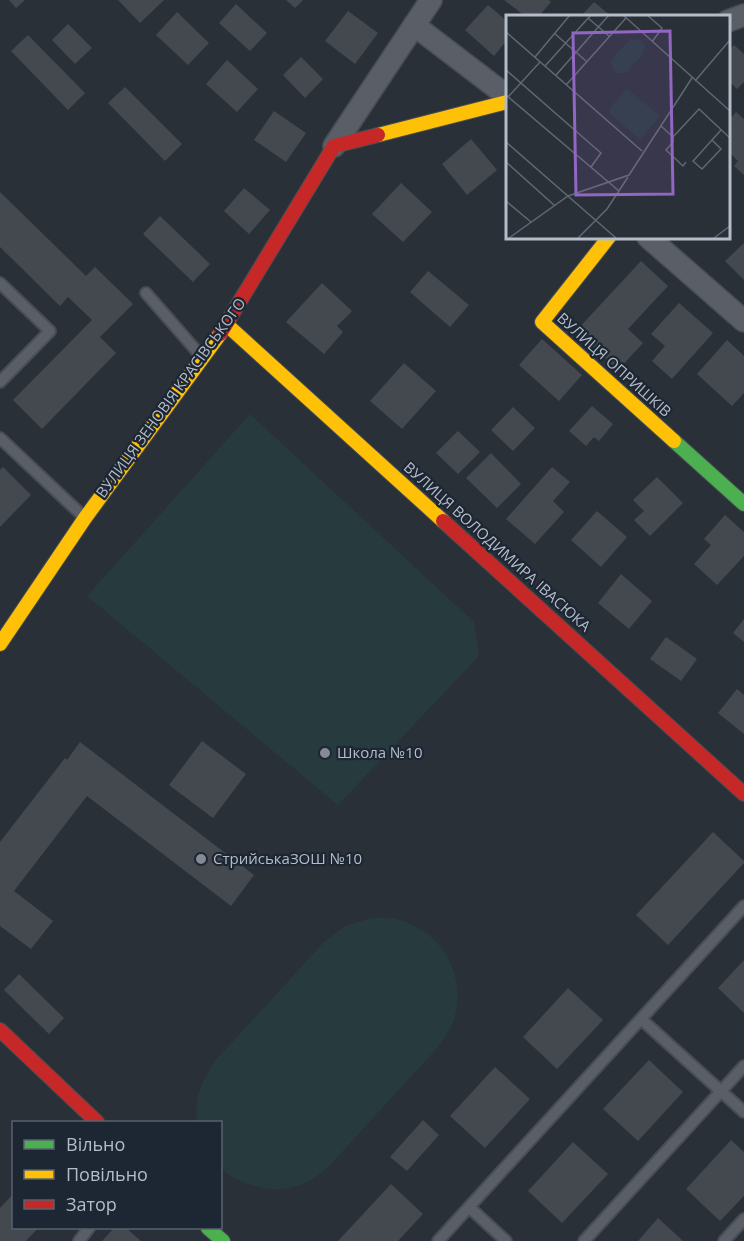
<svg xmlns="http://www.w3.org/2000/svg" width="744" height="1241" viewBox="0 0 744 1241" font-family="'Open Sans',sans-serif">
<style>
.green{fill:#273a3e}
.building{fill:#444950}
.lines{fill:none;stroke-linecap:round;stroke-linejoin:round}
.lane-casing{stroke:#484c53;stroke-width:14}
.street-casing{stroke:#484c53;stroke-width:24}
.fast-casing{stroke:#484c53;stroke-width:16}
.slow-casing{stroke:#484c53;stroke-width:16}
.jam-casing{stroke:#484c53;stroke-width:16}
.lane{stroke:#5a5e66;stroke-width:10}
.street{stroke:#5a5e66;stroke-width:21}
.fast{stroke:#4caf50;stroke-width:14}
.slow{stroke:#ffc107;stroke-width:14}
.jam{stroke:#c62828;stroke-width:14}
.poi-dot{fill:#848b96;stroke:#1d2633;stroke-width:2}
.labels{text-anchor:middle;stroke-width:4.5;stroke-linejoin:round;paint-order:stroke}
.street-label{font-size:15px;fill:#b4bcc9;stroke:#1d2633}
.poi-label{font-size:15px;fill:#b4bcc9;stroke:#1d2633;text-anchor:start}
.inset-road{fill:none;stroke:#616872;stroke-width:1.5}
.view{fill:#9266c3;fill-opacity:0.15;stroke:#9266c3;stroke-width:3}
.inset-edge{fill:none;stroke:#b4bcc9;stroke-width:3}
</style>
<rect width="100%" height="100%" fill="#2a3038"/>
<path class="green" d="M250,414L474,622L479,656L338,805L87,596Z
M371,918C380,918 390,917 399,920C444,932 468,978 453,1022C450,1030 443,1038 439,1046L331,1164C325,1169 319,1175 313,1179C282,1197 247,1189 221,1169L220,1122H197C195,1095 201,1082 216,1060L324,942L345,926Z"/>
<path class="building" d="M9,0H25L16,8Z
M118,0H164L140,23Z
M286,0H303L295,8Z
M504,0H549L551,2L539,16H525Z
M594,2L611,16H581Z
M236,4L267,33L250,51L219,23Z
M488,5L507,21V40L494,56L465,30Z
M348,11L378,33L355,64L325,41Z
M177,12L209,43L188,65L156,35Z
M68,24L92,48L75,64L52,40Z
M28,35L85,93L68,110L11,51Z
M734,45L744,54V82L737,89L728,80V52Z
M301,57L323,79L305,98L283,75Z
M227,60L258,89L237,112L206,84Z
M125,87L182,144L165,161L108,103Z
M274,111L306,133L286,162L254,140Z
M736,112L744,119V175L734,166L738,161L728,151V121Z
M471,139L497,170L467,195L442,164Z
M401,183L432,212L403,242L372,214Z
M244,188L270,210L249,234L224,211Z
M0,192L86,276L95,267L133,304L100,337L116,353L42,429L13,400L92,320L68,297L60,306L0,247Z
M160,216L210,264L193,282L143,234Z
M744,243V280L725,261Z
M641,261L668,286L628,329L643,343L618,370L576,331Z
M428,271L469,305L450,327L410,292Z
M322,283L352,311L337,326L343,332L324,354L286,322Z
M679,303L713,333L672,379L652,361L665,346L651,334Z
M542,339L582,375L559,401L519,365Z
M727,340L744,356V393L732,406L697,374Z
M404,363L436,391L402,429L370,401Z
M592,406L613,424L599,441L594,437L586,446L569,431Z
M513,407L535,428L513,451L491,430Z
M458,431L480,452L458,474L436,453Z
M491,453L521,484L497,508L466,478Z
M3,467L31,495L0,527V470Z
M552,467L570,482L553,501L564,512L535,544L506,519Z
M657,477L683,503L650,536L634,520L644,511L633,500Z
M597,511L627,537L601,567L571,540Z
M725,515L744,532V556L717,585L694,564L711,545L704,539Z
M621,574L652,601L629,629L598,603Z
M744,619V642L733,633Z
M666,637L697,659L681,681L650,659Z
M737,689L744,695V734L718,713Z
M202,741L246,774L213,818L169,785Z
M80,742L254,875L231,906L87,796L14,891L53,921L31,949L0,926V842L65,758L67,760Z
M713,832L744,861V863L668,945L636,915Z
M744,960V1013L718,988Z
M19,974L64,1018L49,1034L4,990Z
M568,988L603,1020L557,1069L523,1037Z
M649,1060L683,1092L638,1141L603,1109Z
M495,1067L530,1099L485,1148L450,1116Z
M423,1120L439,1135L407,1171L390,1157Z
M731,1140L744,1152V1196L720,1221L686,1189Z
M573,1142L608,1174L562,1223L528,1191Z
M391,1184L423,1214L398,1241H338Z
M14,1193V1228H38L26,1241H0V1208Z
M658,1218L683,1241H638Z
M114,1228H126L141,1241H102Z"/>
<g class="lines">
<g class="lane-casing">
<path id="lane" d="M0,283L50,331L0,382
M146,293L201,356
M0,438L85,518
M641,1019L744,1112
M469,1207L506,1241
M79,1241L89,1228
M438,1241L744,906
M584,1241L744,1066
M724,1241L744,1219"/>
</g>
<g class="street-casing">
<path id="street" d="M728,21L744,15
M414,25L507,96
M334,146L431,0
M648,237L744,321"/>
</g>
<g class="fast-casing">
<path id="fast" d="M674,441L744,504
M208,1228L223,1241"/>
</g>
<g class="slow-casing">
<path id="slow" d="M378,135L507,102
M609,237L542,322L674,441
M227,325L443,521
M0,644L85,518L220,334"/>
</g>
<g class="jam-casing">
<path id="jam" d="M220,334L334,146L378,135
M443,521L744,794
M0,1030L97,1122"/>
</g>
<use href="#lane" class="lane"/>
<use href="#street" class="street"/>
<use href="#fast" class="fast"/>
<use href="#slow" class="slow"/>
<use href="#jam" class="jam"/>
</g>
<g class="poi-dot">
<circle cx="325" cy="753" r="6"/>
<circle cx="201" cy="859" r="6"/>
</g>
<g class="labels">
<g class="street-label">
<text transform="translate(614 365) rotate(42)" y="5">ВУЛИЦЯ ОПРИШКІВ</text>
<text transform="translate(171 398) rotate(-54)" y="5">ВУЛИЦЯ ЗЕНОВІЯ КРАСІВСЬКОГО</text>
<text transform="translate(497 547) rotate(42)" y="5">ВУЛИЦЯ ВОЛОДИМИРА ІВАСЮКА</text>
</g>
<g class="poi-label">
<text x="337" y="758">Школа №10</text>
<text x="213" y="864">СтрийськаЗОШ №10</text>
</g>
</g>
<g transform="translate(506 15)">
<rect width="224" height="224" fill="#2a3038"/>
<path d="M133,24L139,31L136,40L120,58H110L105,49L107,42L124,25ZM121,74L154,101L134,125L104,98L103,94Z" fill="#273a3e"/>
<path class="inset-road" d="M117,0L224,96M141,0L156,13L146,27M82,3L103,21M0,17L136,136M48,18L80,46M29,42L64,0M39,51L85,0M0,55L95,138L85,152M50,60L103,0M189,66L224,25M60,70L120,3M0,80L113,176M2,82L34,47M155,111L167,122L193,94L224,123M167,122V127L160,135L177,151L180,147M206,125L215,134L196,154L187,146L189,144L215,115M0,127L110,223M0,147L48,190M0,186L25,207M3,223L62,181L123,160L186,63M72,223L101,194L122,162M208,223L224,211"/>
<path class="view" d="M164,16L167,179L70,180L67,18Z"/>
<rect width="224" height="224" class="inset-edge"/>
</g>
<rect x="12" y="1121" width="210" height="108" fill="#1d2633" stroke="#59626f" stroke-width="1.5"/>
<rect x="24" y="1140" width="30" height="9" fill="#4caf50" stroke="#59626f" stroke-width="1.5"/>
<text x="66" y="1151" font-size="18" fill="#b4bcc9">Вільно</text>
<rect x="24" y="1170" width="30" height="9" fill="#ffc107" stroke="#59626f" stroke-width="1.5"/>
<text x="66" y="1181" font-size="18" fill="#b4bcc9">Повільно</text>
<rect x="24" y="1200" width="30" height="9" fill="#c62828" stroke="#59626f" stroke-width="1.5"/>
<text x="66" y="1211" font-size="18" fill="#b4bcc9">Затор</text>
</svg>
